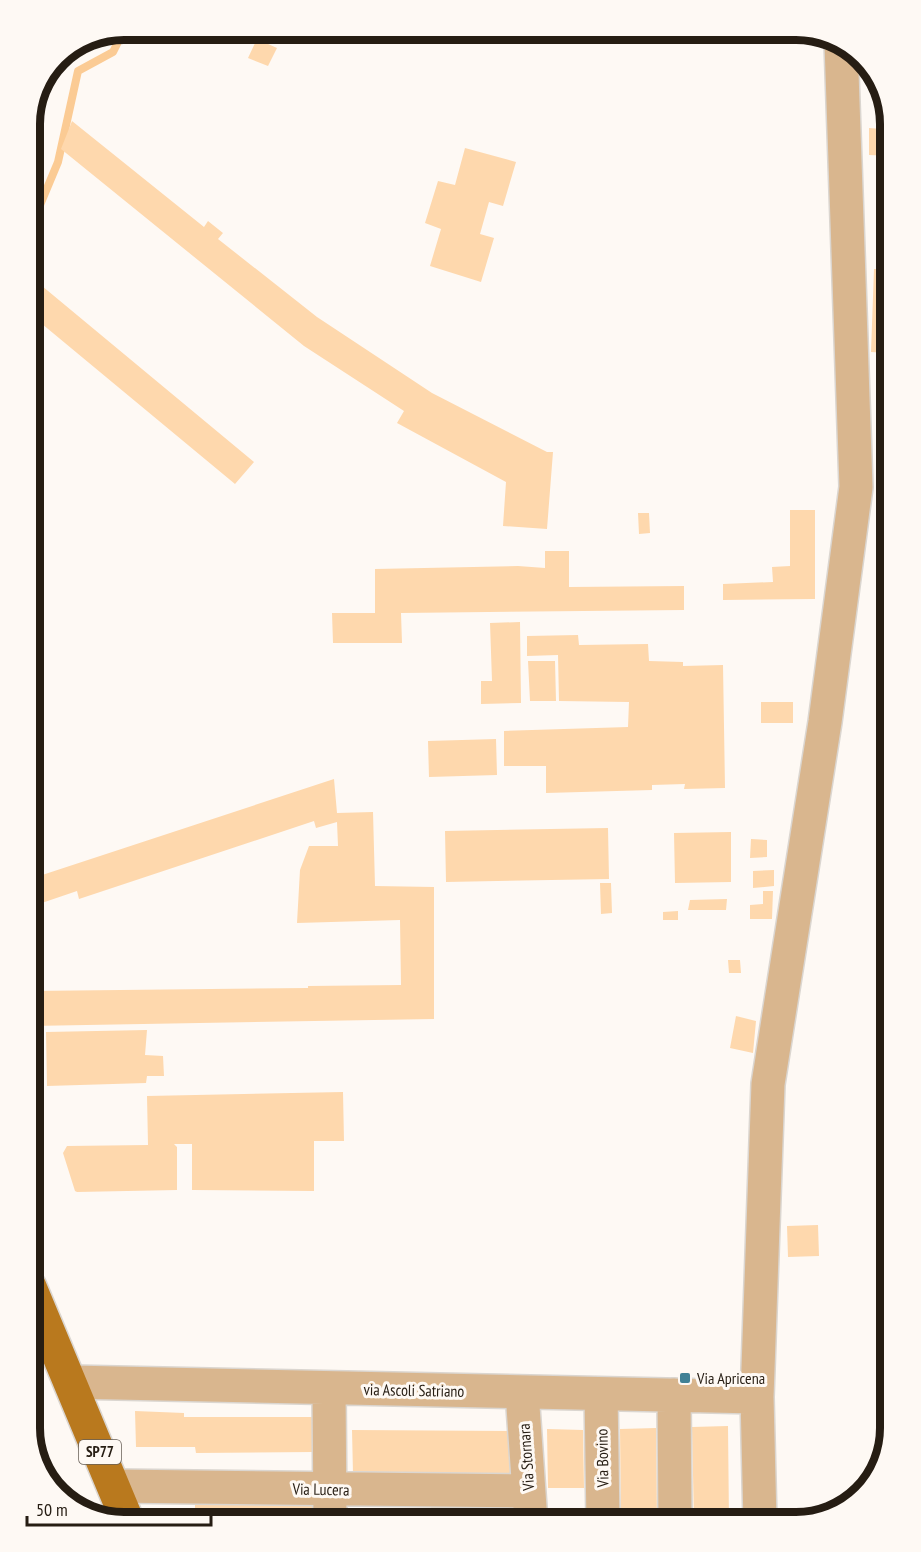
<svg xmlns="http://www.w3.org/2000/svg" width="921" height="1552" viewBox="0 0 921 1552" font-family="'PT Sans Narrow',sans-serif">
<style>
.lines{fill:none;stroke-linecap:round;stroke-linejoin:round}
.stream{stroke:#fbcb94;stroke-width:8}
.building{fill:#fed8ad}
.minor-casing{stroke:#dbd6d0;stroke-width:36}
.major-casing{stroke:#dbd6d0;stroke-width:36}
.minor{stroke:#d9b68e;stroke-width:33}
.major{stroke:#b9791e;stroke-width:33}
.poi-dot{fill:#418195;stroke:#fef9f4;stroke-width:2}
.labels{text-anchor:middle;stroke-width:6;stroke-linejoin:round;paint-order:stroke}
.shield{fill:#fef9f4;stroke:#675f56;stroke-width:1.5}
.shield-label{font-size:15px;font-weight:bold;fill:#261d13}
.poi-label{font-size:16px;fill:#261d13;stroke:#fef9f4;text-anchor:start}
.street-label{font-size:16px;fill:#261d13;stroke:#fef9f4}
.rim{fill:none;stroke:#261d13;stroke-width:8}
</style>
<rect width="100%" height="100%" fill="#fef9f4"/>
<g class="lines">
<path class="stream" d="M30,229L58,162L78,71L113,52L124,30"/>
</g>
<path class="building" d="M257,39L277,48L268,66L248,58Z
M72,121L204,227L208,221L223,233L218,239L317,317L432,393L547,452H553L547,529L503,526L506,482L397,423L404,411L304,346L61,149Z
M869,128L882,129L883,141H891V156L869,155Z
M465,148L516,162L503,206L489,202L480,234L494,238L481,282L430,266L441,229L425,223L438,181L455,185Z
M874,269H891L889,353L871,352Z
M30,276L254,462L235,484L30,314Z
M889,355H891V404L886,403Z
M790,510H815V599L723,600V584L773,582L772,567L790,566Z
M638,513H649L650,533L639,534Z
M884,524H891V583H882Z
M545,551H569V587L684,586V610L401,613L402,643H333L332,613H375V569L518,566L545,568Z
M520,622L521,703L481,704V681H492L490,623Z
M578,635L579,645L648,644L649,661L683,662V666L723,665L725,788L684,789L685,784L652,785V790L546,793V766H504V731L628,727L629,702L559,701L558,655L527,656V636Z
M528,661H555L556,701H530Z
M761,702H793V723H761Z
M496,739L497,775L429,777L428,741Z
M334,779L337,813L373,812L375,886L434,887V1019L30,1026V991L308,988V986L401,985L400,920L297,923L300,870L309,846H338L337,822L316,828L314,821L79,899L77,891L30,907V879Z
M608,828L609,879L446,882L445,831Z
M731,832V882L675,883L674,833Z
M751,839L767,840V857L750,858Z
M774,870V886L753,888V871Z
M600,883H611L612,913L601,914Z
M763,891H773L772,919H750V905L763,904Z
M727,899L726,910H688L690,900Z
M678,911V920H663V912Z
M728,960H740L741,973H729Z
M736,1016L756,1021L753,1053L730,1048Z
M147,1030L145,1055L163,1056L164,1076H147L146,1083L47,1086L46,1032Z
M343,1092L344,1141H314V1191L192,1190V1144H174L177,1147V1190L77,1192L75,1191L63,1153L67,1146L148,1145L147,1096Z
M818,1225L819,1256L788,1257L787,1226Z
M135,1411L184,1413V1417H312L313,1452L196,1453L195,1447H136Z
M728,1426L729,1522H694L692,1427Z
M656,1428L657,1522H621L620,1429Z
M547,1429L583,1430L584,1488H548Z
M352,1430L509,1431L510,1473L353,1474Z
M40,1450L43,1454L47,1453L63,1496L40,1469L36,1454Z
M195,1502H314V1522H195Z
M431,1506H509V1522H431Z"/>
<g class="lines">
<g class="minor-casing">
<path id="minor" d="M71,1382L757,1397
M329,1388L330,1522
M522,1392L531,1522
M601,1394L603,1522
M674,1395L675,1522
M114,1486L528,1491
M760,1522L757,1397L768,1084L825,722L856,487L841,43"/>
</g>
<g class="major-casing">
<path id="major" d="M30,1287L128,1522"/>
</g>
<use href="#minor" class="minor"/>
<use href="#major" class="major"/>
</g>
<rect class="poi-dot" x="679" y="1372" width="12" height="12" rx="3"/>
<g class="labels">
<rect class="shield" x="79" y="1440" width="42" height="24" rx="4.5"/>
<g class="shield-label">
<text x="100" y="1457">SP77</text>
</g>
<g class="poi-label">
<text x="697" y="1384">Via Apricena</text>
</g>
<g class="street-label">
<text transform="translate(414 1390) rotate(1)" y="6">via Ascoli Satriano</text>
<text transform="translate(526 1457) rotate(-94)" y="6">Via Stornara</text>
<text transform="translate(602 1458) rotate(-91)" y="6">Via Bovino</text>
<text transform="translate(321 1489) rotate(1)" y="6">Via Lucera</text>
</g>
</g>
<path d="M0 0H921V1552H0ZM124 40H796A84 84 0 0 1 880 124V1428A84 84 0 0 1 796 1512H124A84 84 0 0 1 40 1428V124A84 84 0 0 1 124 40Z" fill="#fef9f4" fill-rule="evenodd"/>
<path class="rim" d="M124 40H796A84 84 0 0 1 880 124V1428A84 84 0 0 1 796 1512H124A84 84 0 0 1 40 1428V124A84 84 0 0 1 124 40Z"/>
<path d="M27 1516v9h184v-9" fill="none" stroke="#261d13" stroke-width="3"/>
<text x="36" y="1516" font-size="18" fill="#261d13" stroke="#fef9f4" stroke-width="4.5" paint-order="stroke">50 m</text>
</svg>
